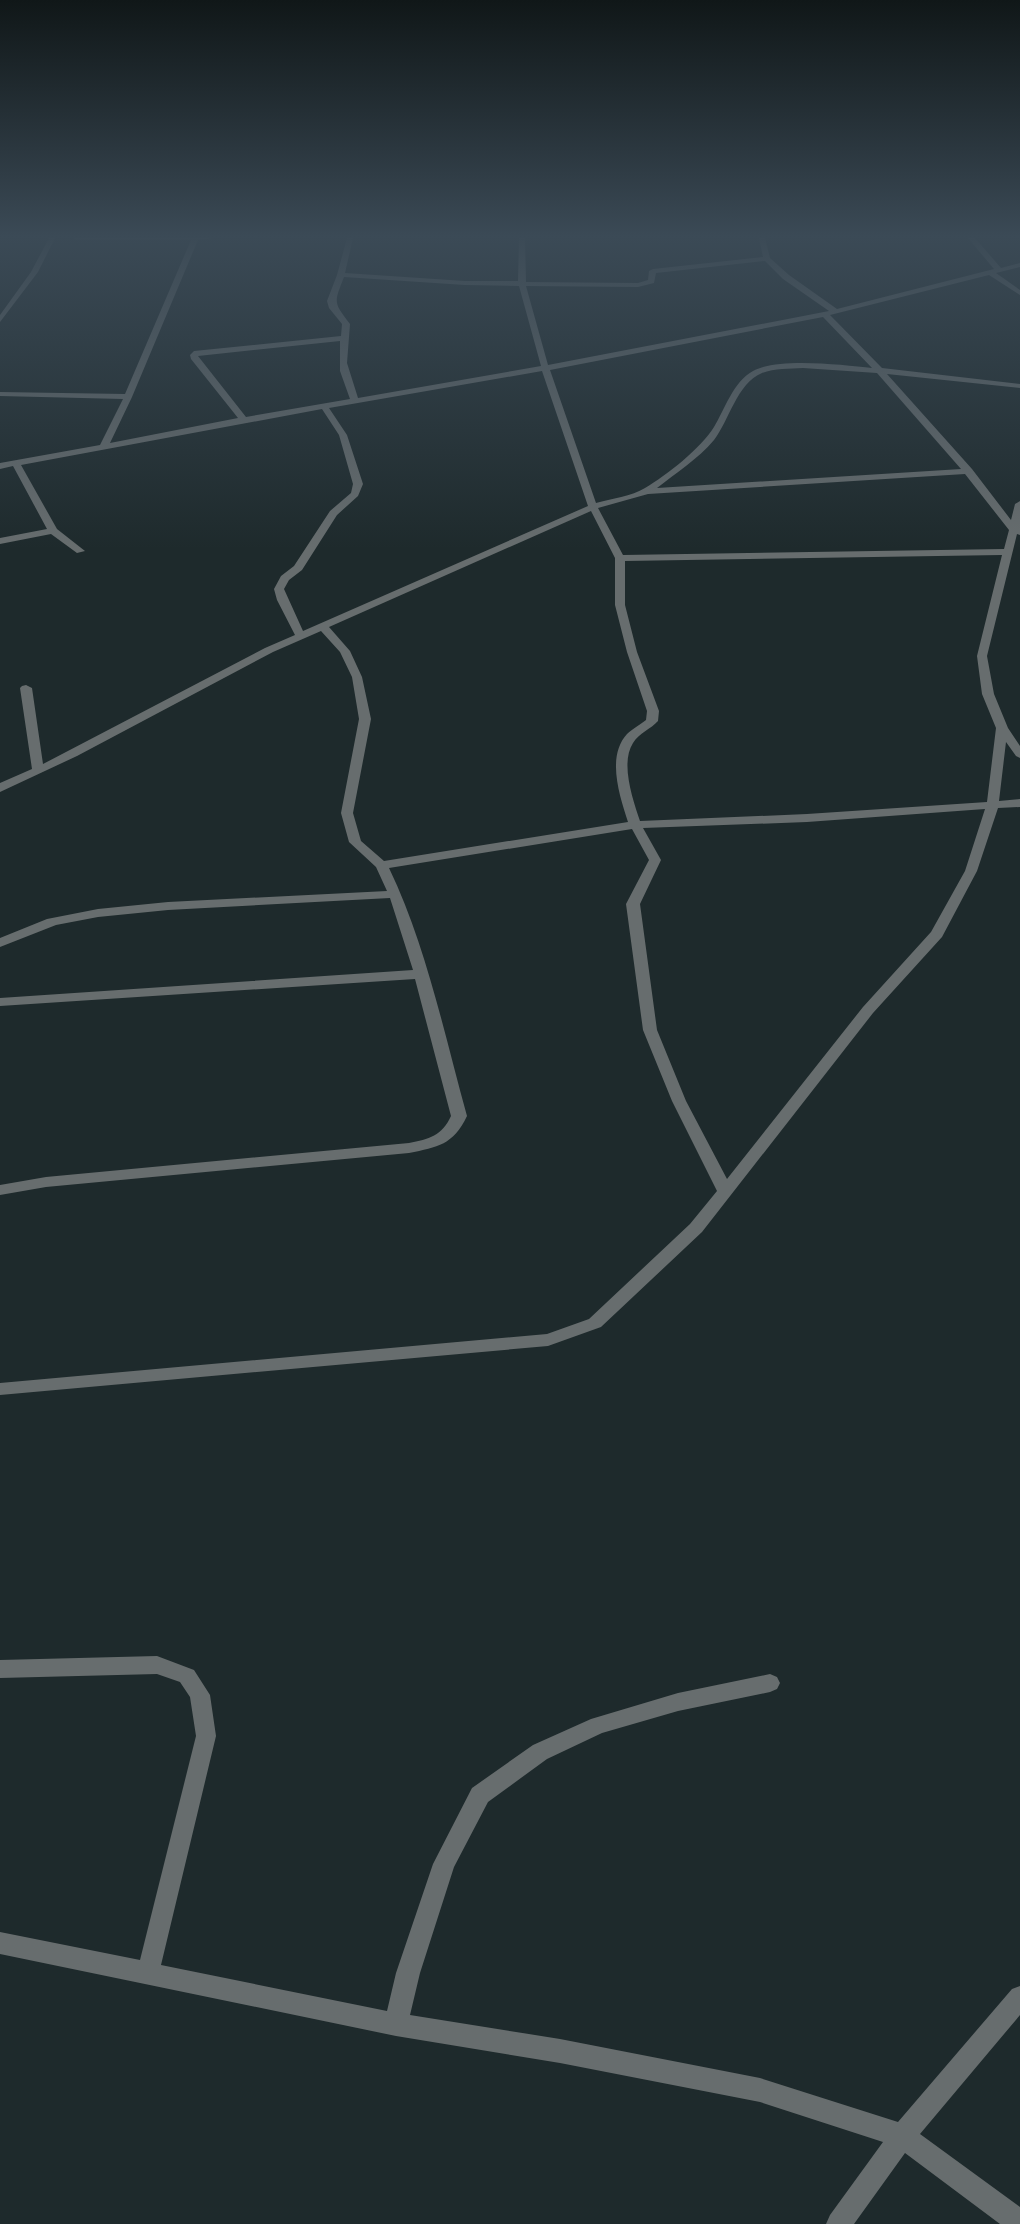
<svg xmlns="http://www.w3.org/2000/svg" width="1020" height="2224" viewBox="0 0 1020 2224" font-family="Cabin,sans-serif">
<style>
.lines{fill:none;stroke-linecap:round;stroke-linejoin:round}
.minor{fill:#676d6e;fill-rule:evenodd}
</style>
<rect width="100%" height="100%" fill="#1e2a2c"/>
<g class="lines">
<path class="minor" d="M49,238H55L38,272L0,322V315L31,272Z
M73,238H214L198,240L132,397L110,443L238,418L191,359L190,355L194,351L341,336L342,324L329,308L327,301L337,275L347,238H353L345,273L465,281H518L519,238H525L526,282L638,283L648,280L649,271L653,269L763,257L759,238H765L770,258L789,275L837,309L994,269L968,238H975L1001,268L1020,263V267L996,273L1020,290V295L989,275L830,315L882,368L1020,384V388L887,374L972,469L1011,520L1015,504L1020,501V535L1017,534L987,656L994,694L1008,728L1020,746V758L1016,756L1006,742L999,801L1020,799V807L998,808L977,871L942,937L873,1013L702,1232L601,1327L548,1346L0,1395V1383L547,1334L589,1319L690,1224L717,1191L672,1101L643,1030L626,904L649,860L632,829L389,868C426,945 444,1033 467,1116C453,1145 438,1147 409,1153L46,1187L0,1195V1185L46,1177L409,1143C429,1139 442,1136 451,1116L415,979L0,1006V998L413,970L390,898L168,910L98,917L56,925L0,947V938L47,919L98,909L168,902L387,891L376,867L349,842L341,813L359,719L352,677L340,652L321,631L273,652L77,756L0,792V783L32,769L20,688L22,686L26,685L32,688L43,764L265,648L295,635L277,600L274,589L281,576L294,566L330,511L351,493L353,484L339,435L322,409L21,465L57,529L85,551L77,553L51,534L0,544V538L47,529L13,466L0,469V463L100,445L123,399L0,396V392L125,394L191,240H76ZM765,261L783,279L829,311L548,365L526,286L638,287L654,283L656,273ZM344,277L465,285L519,286L541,366L358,398L347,363L350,324C333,302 334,303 344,277ZM823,317L872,368C843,365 778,357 753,371C733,382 725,409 714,427C700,449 667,475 645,488C632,496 611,499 596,503L550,370ZM340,341V371L350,399L246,417L198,356ZM803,368L877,373L961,469L657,488C676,473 698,459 714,440C729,421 737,383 762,373C775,368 789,369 803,368ZM542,371L588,506L303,631L284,589L289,580L302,570L337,515L358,496L363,484L347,435L329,408ZM965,474L1009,530L1004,549L623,555L598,508L648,494ZM591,511L615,558V605L627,652L647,711L646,720C640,725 632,729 627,734C606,757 620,797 628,822L384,861L361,841L353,813L371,719L362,677L350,651L329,627ZM1002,555L977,656L982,694L996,728L987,802L807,814L640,821C633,800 620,763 633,743C639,733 651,729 658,721L659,711L637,652L625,605V561ZM985,809L965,871L931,932L863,1007L727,1179L686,1101L657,1030L640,904L661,860L643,828L807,822Z
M157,1656L194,1670L210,1695L216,1736L161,1965L387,2011L396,1973L433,1864L472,1788L533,1745L591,1719L678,1693L770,1674L777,1677L780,1683L777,1689L770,1692L678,1711L602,1733L547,1759L488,1802L454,1867L420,1973L410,2015L560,2039L760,2078L898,2122L1012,1989L1020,1986V2015L920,2134L1020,2207V2224H1000L905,2153L854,2224H826L830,2215L883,2142L760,2102L560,2063L396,2036L0,1954V1932L140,1960L196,1736L190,1697L180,1682L157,1674L0,1678V1660Z"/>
</g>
<linearGradient id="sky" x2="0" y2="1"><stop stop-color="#101718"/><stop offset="0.43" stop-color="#3b4a56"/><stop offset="1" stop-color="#3b4a56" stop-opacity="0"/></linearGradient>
<rect width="1020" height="549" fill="url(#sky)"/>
</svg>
